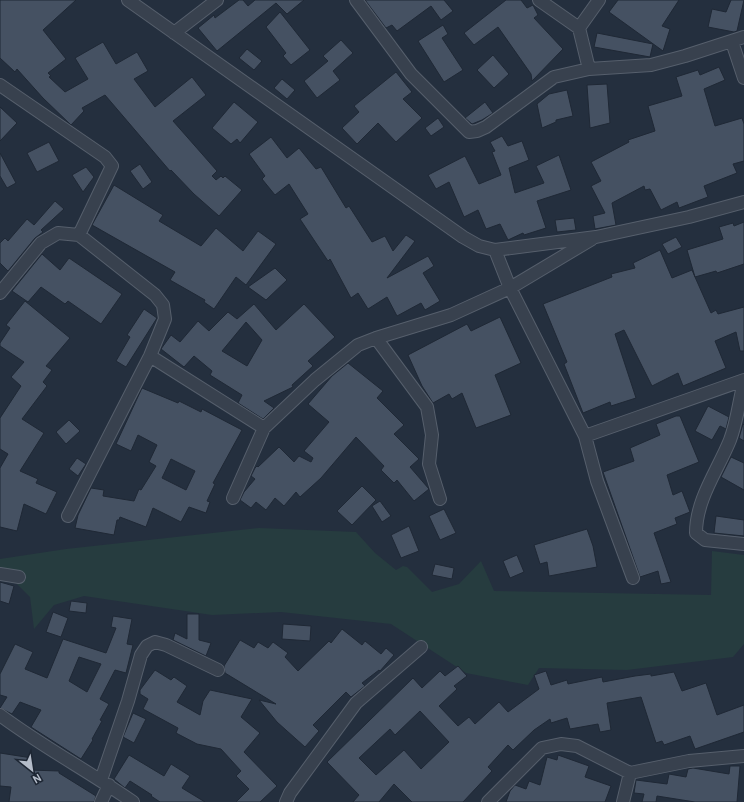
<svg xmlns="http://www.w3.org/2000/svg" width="744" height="802" viewBox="0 0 744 802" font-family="Overpass,sans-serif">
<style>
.green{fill:#263c3f}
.building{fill:#455162;stroke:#1f2835;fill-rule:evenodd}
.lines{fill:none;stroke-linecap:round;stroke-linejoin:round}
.street-casing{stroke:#565f6c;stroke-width:14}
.street{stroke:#38414e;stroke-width:12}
</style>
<rect width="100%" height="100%" fill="#242f3e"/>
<path class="green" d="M259,528L356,532L375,553L396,570L403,566L407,567L432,592L459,584L481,561L494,591L711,595L712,551L744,555V644L733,657L627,670L539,668L528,685L466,673L391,624L281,612L212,615L84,596L54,605L34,629L30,597L6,573H0V559L66,549Z"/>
<path class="building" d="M0,0H76L43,30L66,59L48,73L51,76L49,77L65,92L88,79L75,58L103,42L116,64L137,52L148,71L134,79L155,107L192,77L206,95L173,121L217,171L212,176L216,180L221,176L223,178L225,176L242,190L219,216L194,194L171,170L170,171L105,95L82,108L84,111L71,125L43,98L17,69L15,72L0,58Z
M239,0H243L248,6L255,0H304L287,14L276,3L217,51L198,28L214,15L215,18Z
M365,0H444L453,11L441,20L431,6L397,31L392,25L386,28Z
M506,0H521L527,8L533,5L538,15L534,18L563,49L532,81L531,74L498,27L474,45L464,33Z
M618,0H679L662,26L670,29L663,51L609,12Z
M731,0H744L737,31L734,32L708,27L712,9L726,12Z
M280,12L310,50L291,65L283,56L286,53L266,27Z
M443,25L448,34L442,38L463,70L444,82L418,41Z
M597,33L653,44L650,57L594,47Z
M341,40L353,53L333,71L340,80L317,98L304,81L328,61L323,56Z
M247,49L262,61L254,70L239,58Z
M493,55L509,74L494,88L477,70Z
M719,67L725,80L704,89L715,126L742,118L744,124V161L733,164L737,173L704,186L708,197L679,208L677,202L661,210L650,189L645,190L644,186L612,203L616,225L595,229L593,216L605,213L591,186L601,181L591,162L629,142L628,140L655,131L648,106L682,96L676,77L698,70L700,75Z
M396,72L412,92L403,99L422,118L396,142L378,123L357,144L342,128L359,112L354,106Z
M282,79L295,90L287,99L274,88Z
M607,84L610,123L590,128L587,85Z
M567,90L573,116L556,120V122L542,128L537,104L549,94Z
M234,102L258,122L240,143L237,139L231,144L212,128Z
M485,102L493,113L482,120L472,124L465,118Z
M0,107L17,123L0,141Z
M438,118L444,127L431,136L425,128Z
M502,136L508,146L522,141L529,160L509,168L515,193L544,183L536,166L559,155L571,190L537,201L546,228L524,235L523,233L508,240L500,224L486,229L478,210L464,217L449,182L436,189L428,175L465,156L479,184L501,175L492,152L495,151L490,142Z
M271,137L287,158L299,148L316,169L321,167L346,208L349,206L372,242L385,236L393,251L406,235L415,241L387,278L428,256L434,266L423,273L440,301L425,310L421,303L397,316L387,297L368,309L358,293L351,298L330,259L328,261L300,219L308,214L289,184L275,195L262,179L265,176L249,154Z
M49,142L59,161L37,172L27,153Z
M0,153L16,183L7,188L0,176Z
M140,164L152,182L143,189L130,171Z
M86,167L94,177L83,192L72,175Z
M114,185L163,215L159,221L201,246L216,228L243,251L258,231L276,244L246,285L236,277L214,309L204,302L205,300L170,280L175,272L92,225Z
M55,201L64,209L41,230L43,232L35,238L8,271L0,263V243L5,238L8,241L27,219L34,225Z
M574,218L576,230L557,232L555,220Z
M744,222V264L717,273L716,271L695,277L711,313L716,310L718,314L744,307V351H740L736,332L715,341L726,368L683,386L678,373L652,386L624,330L615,334L636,398L611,406L610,402L583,413L564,364L567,362L543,304L612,277L611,274L635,268L633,263L660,250L672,278L692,270L695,277L687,250L723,239L719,227L733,223L734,226Z
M676,237L682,247L668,254L662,244Z
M42,254L60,270L69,258L122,294L101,324L68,301L65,304L41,287L28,302L12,291Z
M275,268L287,280L266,300L248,287Z
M25,301L70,338L46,366L52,370L43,382L47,386L22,419L44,433L20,471L38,479L36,483L57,492L46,514L24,504L17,531L0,527V468L8,454L0,449V418L21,386L11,377L24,362L0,346V343L10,328L6,325Z
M254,304L276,330L304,304L335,337L308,361L313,366L292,385L293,387L264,401L274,408L263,419L238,403L242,395L210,375L212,371L194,356L184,367L161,349L171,335L180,342L198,321L209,331L228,312L237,319ZM246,322L262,340L247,366L222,351Z
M144,309L157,318L126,367L116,361L130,337L127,335Z
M500,317L521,363L495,375L511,415L476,428L462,393L452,399L449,394L433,403L422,386L408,355L467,324L471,331Z
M348,363L383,391L377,398L404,425L394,434L419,459L410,467L429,489L414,501L397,480L394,483L381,470L384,466L356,437L321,478L300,497L296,492L284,506L275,498L266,510L256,502L251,508L240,500L244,492L255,479L251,476L255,468L257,466L258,467L279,447L294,462L299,456L311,462L313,458L304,451L329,422L308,404L332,376Z
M142,388L178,403L179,401L201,412L202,409L242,430L213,483L215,484L207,501L210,502L206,513L189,507L181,522L153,508L146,527L120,517L119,520H117L114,535L75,528L78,515L91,488L104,490L103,496L134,501L139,489L141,490L156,466L149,462L157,445L138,435L131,451L116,444ZM171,459L195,471L186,490L162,478Z
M708,406L729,417L726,429L720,426L712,440L695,431Z
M676,416H680L699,462L667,475L673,495L682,491L690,512L675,518L677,524L654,533L671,582L661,584L658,571L640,577L603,472L634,461L630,448L660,435L656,424Z
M69,420L80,431L66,444L56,432Z
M743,424L744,425V441L739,438Z
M731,457L744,463V490L721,477Z
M77,458L86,464L78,476L69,469Z
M362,486L376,500L352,525L337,511Z
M380,501L391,516L382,522L372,506Z
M444,509L456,533L440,540L429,516Z
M716,516L744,520V536L714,533Z
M409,526L419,551L401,558L391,535Z
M587,529L593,546L597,567L549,576L547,562L540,564L534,545Z
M517,555L524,572L510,578L503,561Z
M435,564L454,568L452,579L432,575Z
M0,582L14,586L9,604L0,601Z
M71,601L87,603L86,613L69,611Z
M53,612L68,618L61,637L46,632Z
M187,614H199V640L211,643L206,656L173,640L175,633L187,639Z
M113,616L132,619L127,644L133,645L126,673L115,670L100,699L109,704L100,720L102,721L92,739L93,740L81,759L31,727L41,710L20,702L12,714L0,708L7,697L0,695V674L15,644L33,652L25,669L47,678L63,639L106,653L116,628L111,627ZM79,657L101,664L87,692L69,681Z
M283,624L311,626L310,641L282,639Z
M342,629L362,645L365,641L381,654L386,648L394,655L380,671L379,670L362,683L365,686L351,697L346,692L313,725L319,731L305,747L277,722L259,700L276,704L225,673L224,666L240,640L254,648L258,642L268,648L273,642L288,653L285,657L298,671L329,641L331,643Z
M458,666L467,676L454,686L457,689L439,706L458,726L469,717L475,724L499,702L508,712L539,689L534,675L546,671L551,685L567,680L568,684L602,677L603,682L635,676L651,674V676L674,672L682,691L706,683L717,715L744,705V732L695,749L690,736L664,745L662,741L656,743L641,697L607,703L611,730L600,732L598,724L570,729L567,718L551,723L550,719L534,730L513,750L508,745L488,767L492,771L463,802H412L394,784L379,802H353L359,795L327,762L413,678L422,688L440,671L445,676ZM420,711L449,742L421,769L404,750L376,775L359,758L390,729L395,735Z
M155,670L171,680L174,677L187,686L177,702L200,715L203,701L210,690L252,699L241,717L260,733L244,752L277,786L260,802H236L249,789L236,776L241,771L221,749L197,744L176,733L178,728L143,709L148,699L140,694V690Z
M133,713L146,719L134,743L123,737Z
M0,753L32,758L30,770L59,771V773L96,796L94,802H9L11,787L0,786Z
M129,755L164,776L171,764L190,776L182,788L205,802H160L151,796L152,795L130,781L125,788L114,779Z
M558,755L589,766L585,777L611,786L605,802H506L510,791L515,785L526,789L529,781L540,785L547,757L557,760Z
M730,766H740L737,802H695L657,796L656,802H642L644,794L634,793L636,780L667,784L669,774L686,777L688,769L693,768L729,774Z"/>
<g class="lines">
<g class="street-casing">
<path id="street" d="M128,0L463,237L479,246L495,250L596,237L689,217L744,202
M356,0L411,74L469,132L477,131L486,127L554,77L589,69L651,65L685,56L744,37
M539,0L579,28L589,69
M579,28L599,0
M174,33L217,0
M732,42L744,78
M0,85L105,157L112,166L79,235L155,295L163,305L165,319L150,356L68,516
M495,250L510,288L585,436L597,481L633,578
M0,293L41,243L58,233L79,235
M376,338L427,407L432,435L429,464L440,499
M150,356L264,428
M744,382C739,401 737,422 730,440C718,470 696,499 696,533L705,540L744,544
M585,436L744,380
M233,498L264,428L315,380L358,345L376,338L451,315L510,288L592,239
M0,574L19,577
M0,715C43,747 90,772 133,802
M101,780L128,701L141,655L147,646L155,642L166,645L218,670
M101,802L109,785
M286,802L290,793L356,703L421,647
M488,802L542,748L561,744L577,746L630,773L689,761L744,756
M623,802L630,773"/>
</g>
<use href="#street" class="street"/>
</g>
<g transform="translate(32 770) rotate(150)" stroke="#1d2633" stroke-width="3" paint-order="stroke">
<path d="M0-3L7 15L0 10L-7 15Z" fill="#b4bcc9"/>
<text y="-6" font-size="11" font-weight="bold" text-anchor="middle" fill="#b4bcc9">N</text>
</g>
</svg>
